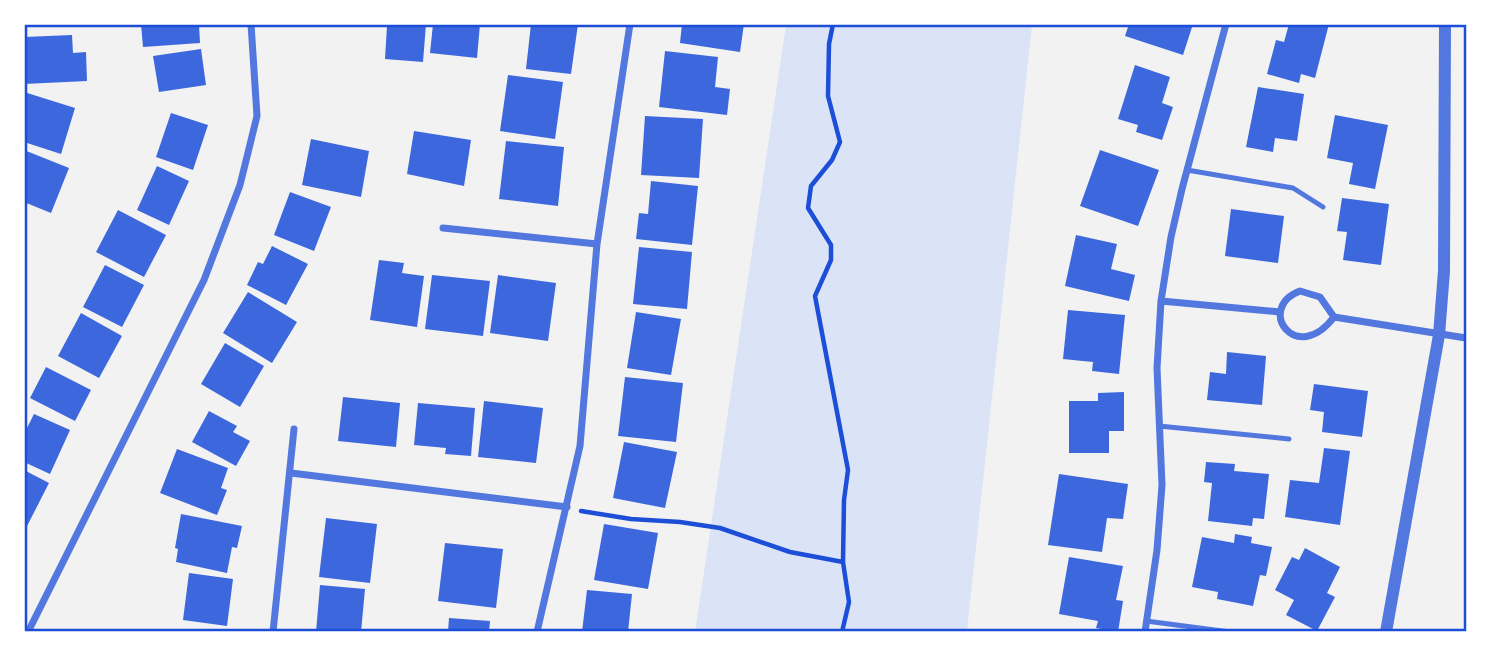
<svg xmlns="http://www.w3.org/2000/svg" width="1491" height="656" viewBox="0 0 1491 656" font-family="'Asap Condensed',sans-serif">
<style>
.green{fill:#dbe4f7}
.building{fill:#3d67dc}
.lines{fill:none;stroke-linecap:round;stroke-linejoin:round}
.path{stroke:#1d4ed8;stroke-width:4.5}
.service{stroke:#5277de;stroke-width:5}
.minor{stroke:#5277de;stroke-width:7}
.tertiary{stroke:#5277de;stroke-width:12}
.neatline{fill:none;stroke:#1d4ed8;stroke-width:2.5}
</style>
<rect width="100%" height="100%" fill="#f2f2f2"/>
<path class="green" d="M786,25H1032L967,631L695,632Z"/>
<path class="building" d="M141,24H199L200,43L143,47Z
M399,24H426L423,62L385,59L387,26L398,27Z
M433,24H480L477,58L430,53Z
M531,24H578L571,74L526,69Z
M682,24H744L740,52L680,43Z
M1129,24H1193L1183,55L1125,36Z
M1289,24H1329L1315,78L1301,74L1299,83L1267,74L1276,40L1284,42Z
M72,35L73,53L86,52L87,81L24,84V37Z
M201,49L206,85L159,92L153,56Z
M665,51L718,57L715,87L730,89L727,115L659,107Z
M1135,65L1170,77L1162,103L1173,107L1162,140L1136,132L1138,125L1118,119Z
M508,75L563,82L555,139L500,131Z
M1258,87L1304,94L1297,141L1275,138L1273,152L1246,147Z
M24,92L75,108L61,154L24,142Z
M171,113L208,125L193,170L156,157Z
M1335,115L1388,125L1375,189L1349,184L1353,163L1327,158Z
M645,116L703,119L699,178L641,175Z
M414,131L471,140L464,186L407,174Z
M311,139L369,151L361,197L302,185Z
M506,141L564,147L558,206L499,199Z
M24,150L69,168L51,213L24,202Z
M1100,150L1159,170L1138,226L1080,206Z
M157,166L189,181L169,225L137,210Z
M651,181L698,186L692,245L636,239L639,213L648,214Z
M290,192L331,207L314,251L274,235Z
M1342,198L1389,204L1381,265L1343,260L1347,232L1337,231Z
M1231,209L1284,216L1278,263L1225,256Z
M118,210L166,235L144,277L96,252Z
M1076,235L1117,244L1111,269L1135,275L1129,301L1065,286Z
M272,246L308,264L286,305L247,285L258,262L263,264Z
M639,247L692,252L687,309L633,304Z
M379,260L404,263L402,273L424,276L417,327L370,320Z
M105,265L144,285L122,327L83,307Z
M432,275L490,281L483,336L425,329Z
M498,275L556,283L548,341L490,333Z
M248,292L297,322L272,363L223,333Z
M1068,310L1125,315L1119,374L1092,371L1093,362L1063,359Z
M636,312L681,319L671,375L627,368Z
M81,313L122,336L99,378L58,356Z
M225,343L264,366L240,407L201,384Z
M1227,352L1266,356L1262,405L1207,400L1210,372L1226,374Z
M46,367L91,390L75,421L30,398Z
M625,377L683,383L676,442L618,436Z
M1314,384L1368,391L1362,437L1322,432L1324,412L1310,410Z
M1124,392V431H1109V453H1069V401H1098V393Z
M343,397L400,403L396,447L338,441Z
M484,401L543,408L536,463L478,457Z
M418,403L475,408L471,456L445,454L446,448L414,445Z
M209,411L237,426L233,432L250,441L236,466L192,442Z
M34,414L70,430L50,474L24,462V434Z
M624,442L677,452L665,508L613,498Z
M1324,448L1350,451L1340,525L1285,517L1290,480L1319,483Z
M177,449L228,468L221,488L227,490L217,515L160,493Z
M1206,462L1235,464L1234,471L1269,474L1264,519L1253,518L1252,526L1208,521L1212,483L1204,482Z
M24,470L49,483L24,532Z
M1059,474L1128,484L1123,519L1107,518L1102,552L1048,545Z
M181,514L242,526L237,548L232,547L227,573L176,562L178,549L175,548Z
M326,518L377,524L370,583L319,577Z
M604,524L658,533L648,589L594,580Z
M1235,534L1252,537L1251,543L1272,547L1266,576L1260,575L1253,606L1217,599L1218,592L1192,587L1202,537L1234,543Z
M445,543L503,549L496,608L438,601Z
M1305,548L1340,567L1327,593L1335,597L1317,631L1286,615L1294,600L1275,590L1292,557L1299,560Z
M1069,557L1123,566L1116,600L1123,601L1118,632L1096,628L1098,621L1059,614Z
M189,573L233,579L227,626L183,620Z
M320,585L365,589L361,632H316Z
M587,590L632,594L628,632H582Z
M449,618L490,621L489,632H448Z"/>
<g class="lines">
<path class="path" d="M833,24L829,44L828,96L840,142L832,160L811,186L808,208L831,245V260L815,296L848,470L844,500L843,562L849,602L842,632
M581,511L631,519L680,522L720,528L790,552L843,562"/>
<path class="service" d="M1187,170L1293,188L1323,207
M1159,426L1289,439
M1146,621L1230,632"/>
<path class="minor" d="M443,228L597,244
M1300,291L1320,297L1334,317C1296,367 1255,308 1300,291Z
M1161,301L1280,312
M1334,317L1466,338
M291,473L567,507
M28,632L204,280L240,185L257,116L251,24
M273,632L294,429
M537,632L580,446L597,244L630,24
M1145,632L1157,550L1162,485L1157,368L1161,301L1171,237L1182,189L1226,24"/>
<path class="tertiary" d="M1386,632L1439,335L1444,271L1445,24"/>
</g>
<rect width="1491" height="656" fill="none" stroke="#ffffff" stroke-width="52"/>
<rect x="26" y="26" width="1439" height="604" class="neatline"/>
</svg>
